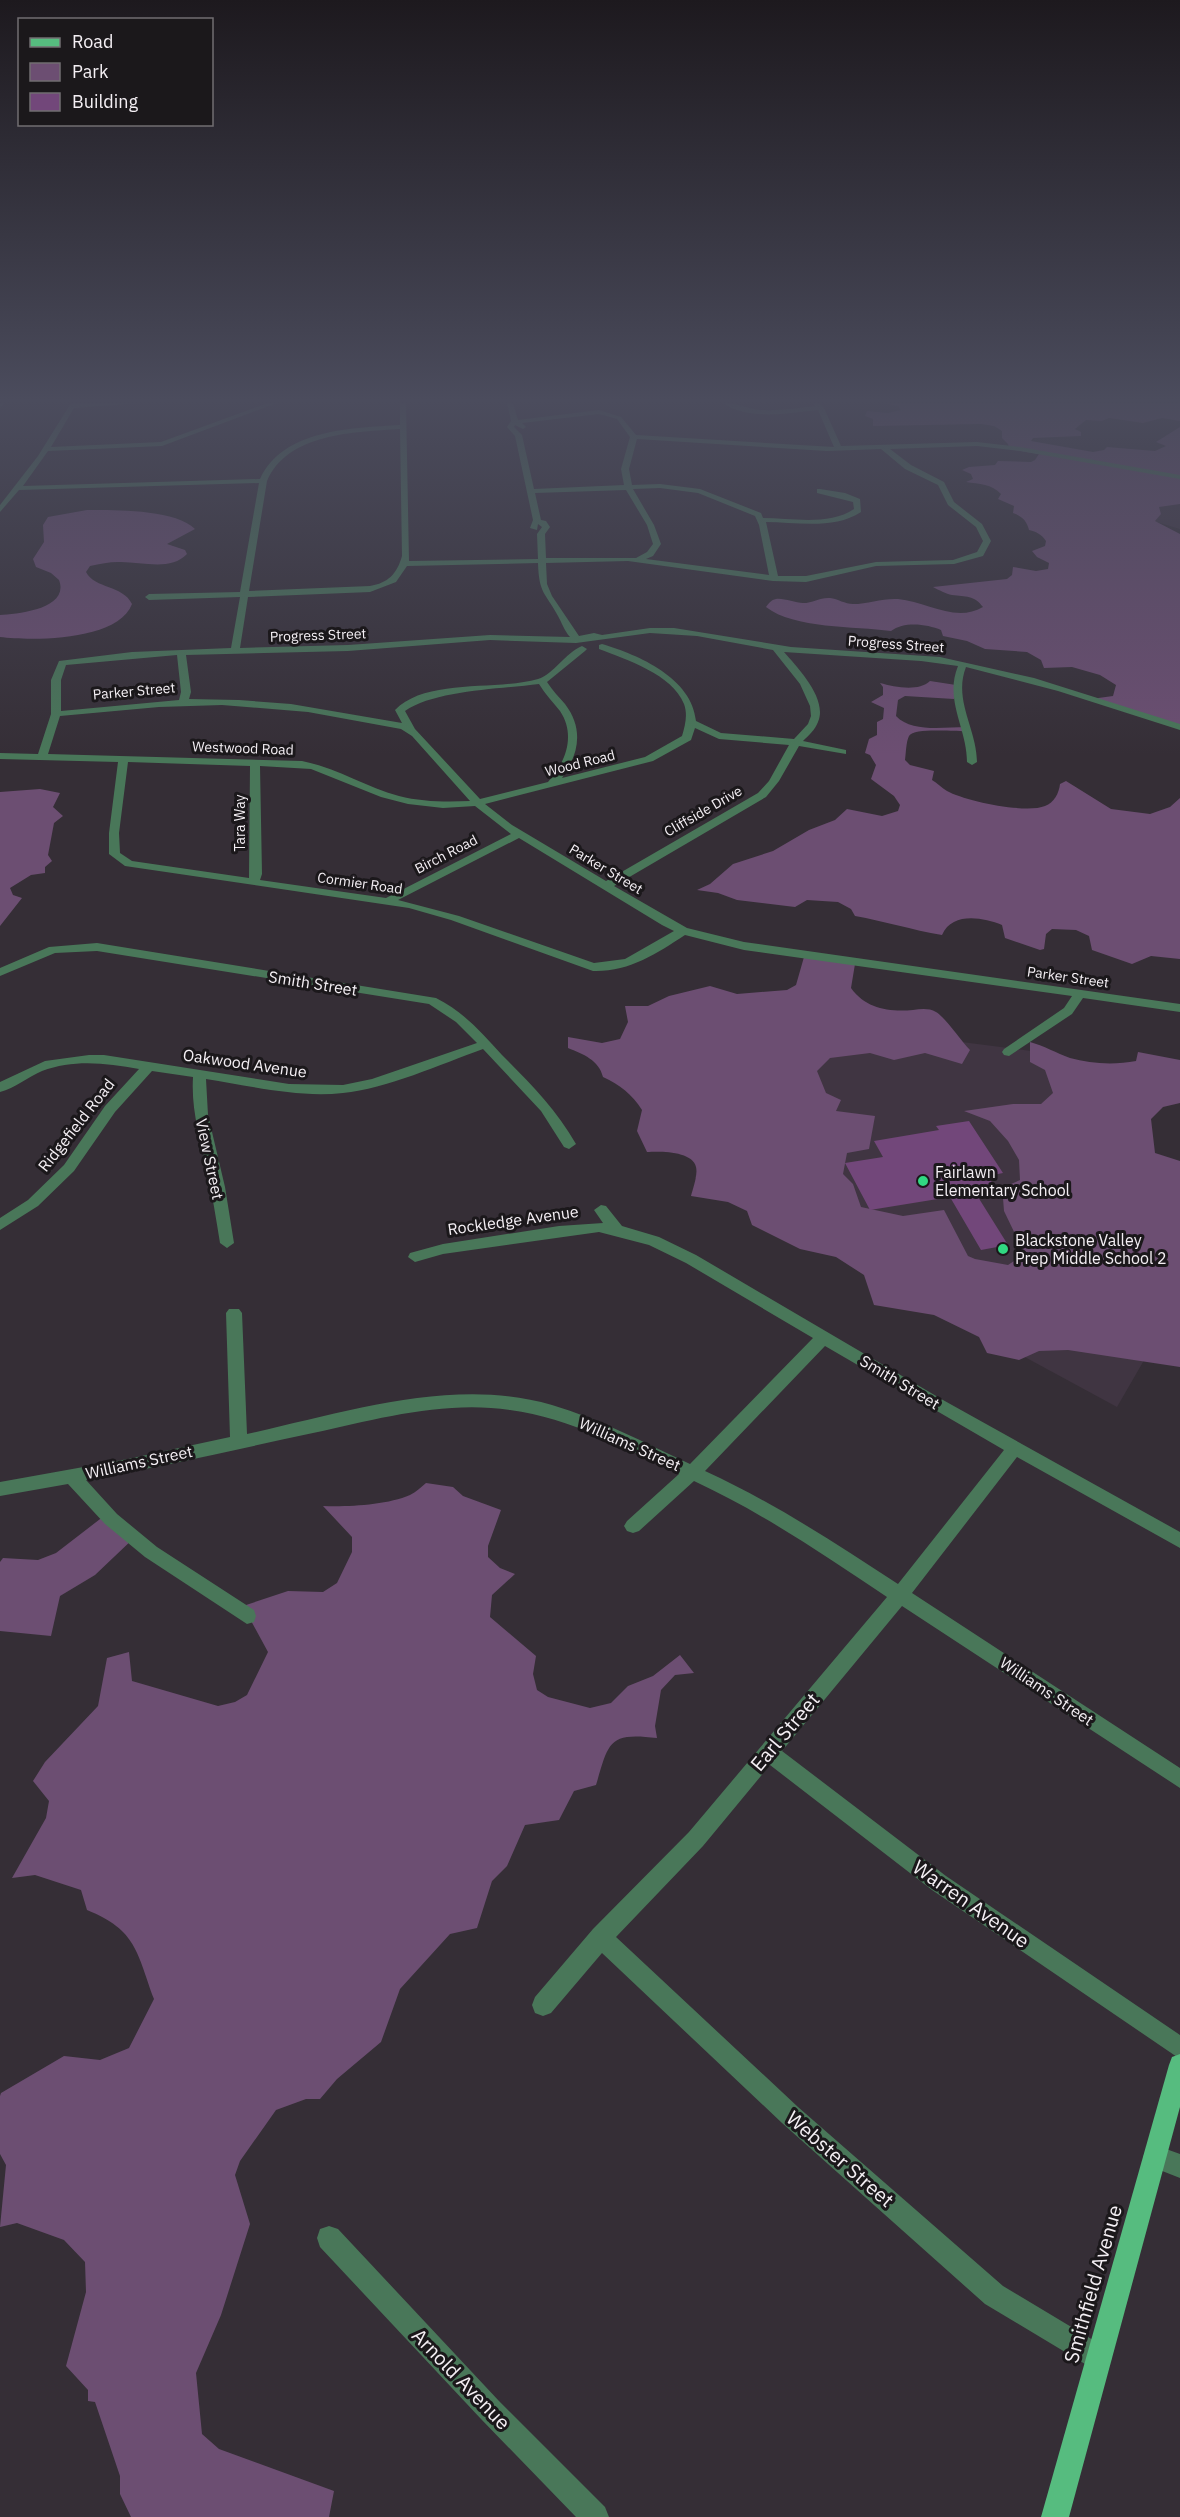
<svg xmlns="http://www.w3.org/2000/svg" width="1180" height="2517" viewBox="0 0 1180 2517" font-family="'IBM Plex Sans',sans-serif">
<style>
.built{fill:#403542}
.green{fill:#6c4e72}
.building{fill:#72477a}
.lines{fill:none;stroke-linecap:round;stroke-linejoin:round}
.street{fill:#497759;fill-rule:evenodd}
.primary{fill:#56bc7f;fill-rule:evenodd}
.poi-dot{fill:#31d882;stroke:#1b181b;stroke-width:2}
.labels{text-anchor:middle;stroke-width:6;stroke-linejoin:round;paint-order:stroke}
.far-street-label{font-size:14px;fill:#f4eff4;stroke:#1b181b}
.street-label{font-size:16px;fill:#f4eff4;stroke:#1b181b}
.poi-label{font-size:16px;fill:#f4eff4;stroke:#1b181b;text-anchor:start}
.near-street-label{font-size:20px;fill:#f4eff4;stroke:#1b181b}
</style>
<rect width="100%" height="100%" fill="#352e36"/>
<path class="built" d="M1180,480V529L1150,520L1149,507Z
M744,1014L1063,1055L1180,1298L1117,1407L695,1178Z"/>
<path class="green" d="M883,403H1180V421L1162,418L1143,423L1109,418L1102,421L1086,420L1075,429L1081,432V436L1033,438L1031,441L1093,452L1104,450L1107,447L1155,451L1166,446L1156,442L1180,427V504L1159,507L1161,514L1155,521L1180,534V729L1091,699L1113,696L1116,685L1100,675L1072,667L1044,668L1041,660L1027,652L985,649L967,641L943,636L941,630C927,624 904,621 891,631C855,626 794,629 766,607C769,603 771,600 776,599C784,598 795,603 803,603C813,603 821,597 830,598C838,599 845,604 853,604C868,604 883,598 898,599C927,602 956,623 983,607C974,595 966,597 952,595C946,594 939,590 933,587L1007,579L1012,575L1013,567L1036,571L1048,569L1049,563L1037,557L1032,551L1045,546L1046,541C1041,534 1037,532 1029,530C1027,521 1022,516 1013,513L1014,506L998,499L1001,494C992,484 979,484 966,482L973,479L971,474L962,470L969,467L995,465L998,461L1031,462L1035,460L1039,454L1009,449L1008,444L1002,438V431L994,426L981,424L873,426V419L865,416L867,411L888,413L901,410L898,406Z
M87,510C113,510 175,509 195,529L167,544L185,550L187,554C170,572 140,561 118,562C109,562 100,564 90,566L86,572C95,589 123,585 132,604C118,641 33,641 0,637V615C18,614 70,609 59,580L51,573L36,567L33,559L44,542L43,525L48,517Z
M930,681L956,685L954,699L905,696L898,700L896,716C912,733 945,727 966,727L967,731C956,732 914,727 909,736C906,742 906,753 905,760L910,765L934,771L932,780C937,783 942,788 947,791C965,801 1026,814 1045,806C1054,803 1059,793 1060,784L1066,781L1111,809L1150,814L1170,807L1180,798V959L1151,956L1132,964L1092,950L1089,936L1076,930L1052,929L1046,934L1044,949L1040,950L1005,938L1002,925C982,917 952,912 942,935C912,930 884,921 855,916L851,909L838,902L807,900L795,907L737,900L718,893L697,890L710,884L733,864L773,851L809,830L835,820L847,809L882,816L898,811L900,805L894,796L871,779L876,765L870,755L865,753L869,739L877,735V722L883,719L884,708L871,702L883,695V687L880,683C895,687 918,692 930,681Z
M40,789L60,793L53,807L63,816L54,823L48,855L52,861L45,867V873L31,875L10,888L13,895L22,898L0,926V792Z
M804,957L855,964L851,988C866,1009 889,1012 913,1010C921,1009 929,1008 936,1012C946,1018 961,1041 970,1050L962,1064L925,1053L894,1060L870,1053L830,1058L817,1071L826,1093L841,1100L836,1111L875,1116L869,1149L847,1153L843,1174L853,1184L861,1207L903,1216L944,1210L968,1256L975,1259L1008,1265L1017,1259V1238L1004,1211L1003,1198L995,1191L1020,1180L1019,1160L1008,1141L990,1121L964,1111L1013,1104H1041L1053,1093L1045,1070L1030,1062V1042C1045,1046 1056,1053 1070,1058C1091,1064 1115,1065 1136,1061L1138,1052L1180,1060V1103L1163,1107L1151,1119L1155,1153L1180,1161V1367L1068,1350L1039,1351L1019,1360L987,1353L979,1337L934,1315L874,1305L864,1275L836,1257L800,1249L752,1225L747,1211L728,1202L691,1196C693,1188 698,1175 696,1167C693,1151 660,1151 647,1152L637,1131L642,1110C632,1094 620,1085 603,1077C599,1060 583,1054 568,1048V1037L602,1043L620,1039L628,1022L625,1006H648L669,996L710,986L737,994L787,990L796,985Z
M426,1483L453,1487L463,1496L501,1510L488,1546V1557L500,1568L515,1574L492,1595L490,1617L536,1656L533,1674L537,1690L548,1697L590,1708L611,1703L628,1686L653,1676L680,1655L694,1673L675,1675L661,1690L655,1726L657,1738C608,1732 609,1742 596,1785L574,1791L559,1820L525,1825L507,1866L492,1881L477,1928L450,1934L400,1989L381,2042L337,2079L320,2099H306L276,2110L240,2161L235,2175L250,2224L221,2315L196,2373L202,2434L219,2449L334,2491L329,2517H131L120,2494V2476L95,2402L88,2401V2390L66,2366L86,2292L85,2262L64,2240L17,2223L0,2227L6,2165L0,2154V2096L1,2093L64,2056L100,2060L129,2048L154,1999C137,1953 137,1930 87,1910L81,1890L35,1875L12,1878L46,1818L49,1801L33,1781L45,1762L98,1706L107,1658L129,1652L132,1681L218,1706L235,1702L247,1695L268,1652L243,1606L288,1591L323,1592L337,1583L352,1552V1537L323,1506C348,1507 387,1505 410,1495C416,1492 421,1487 426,1483Z
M104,1516L135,1537L95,1575L60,1596L51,1636L0,1631V1562L3,1558L38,1560L56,1553Z"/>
<path class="building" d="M969,1121L1003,1173L988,1176L994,1186L973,1189L1008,1245L981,1250L950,1197L870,1210L845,1163L883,1157L874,1141L939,1130L936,1126Z"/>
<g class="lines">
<path class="street" d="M0,403H5L0,408Z
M71,403H140L74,408L51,447L161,442L268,403H277L162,446L48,451L23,486L260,479C283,429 352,428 400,425V403H406L409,561L538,559L537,534L542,527L538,524L537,530L530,528L533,520L515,436L507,427L511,421L507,403H513L518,420L599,410L621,417L636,435L834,447L818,410C788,413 749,421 723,403C735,402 748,409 761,410C779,411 797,408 815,406L813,403H819L824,408L841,446L977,442L1020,447L1180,475V479L1020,451L977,446L890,449L911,465L944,482L954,502L982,524L991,541L983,556L954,564L876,566L806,582L773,581L628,561L546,563L547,584L552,596L579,636L594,633L602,635L650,628H674L791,647L940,657L1034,678L1180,724V730L1058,691L966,667C953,700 977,729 977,762L972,765L967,762C967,728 944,700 958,666L921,661L784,652C798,668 828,699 818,722C815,730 809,735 803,741L846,750V754L799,746L779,781L766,797L614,886L687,928L744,942L1180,1004V1012L1083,998L1072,1014L1009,1056L1004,1055L1002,1052L1004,1049L1064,1008L1072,996L744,950L685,935C656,954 629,972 593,971L451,920L409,908L125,866L109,854V833L118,762L0,759V753L38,754L51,714V680L59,661L132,652L231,648L240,597L149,600L145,597L149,594L240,592L259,483L19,490L0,512V505L38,456ZM599,414L617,419L630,437L621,469L624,485L534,489L522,435L514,427L515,425L523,429L526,427L522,423ZM400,429L402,556C397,574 388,583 370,586L249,591L267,481C288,433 354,432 400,429ZM637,439L827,451L881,449L905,469L938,485L948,505L976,527L983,541L977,552L953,560L876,562L806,576H778L766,522C796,522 834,530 861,512L860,499L845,493L820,489H817V493L853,502L854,509C829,526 791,518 763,518L761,513L700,489L660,484L632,485L629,469ZM660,488L698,493L755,516L759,525L769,575L646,559L653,556L661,544L654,525L633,489ZM626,490L647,525L653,544L647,552L636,558H546L545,534L550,527L546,521L541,520L535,493ZM538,563C539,594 545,592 558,616C562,623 564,630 570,637L490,635L348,645L240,648L248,597L370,592L396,582L407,566ZM650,633L697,636L773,650L800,684L810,706L811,716L808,724L794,739L721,733L696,721C692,678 639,655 602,644L599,645V649C627,660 672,674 684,704C688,715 685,726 682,736L645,757L562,778C579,754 584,729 565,704C559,697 552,690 547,682L585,651L587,649L582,646C565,653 554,674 538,679C497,691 426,678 395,710L402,723L291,704L239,700L189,699L191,692L186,655L348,651L490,640L576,643ZM177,655L181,692L179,700L61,711V680L66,665ZM539,684C545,694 553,702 560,711C576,735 566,762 548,782L480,799L415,729L405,711C435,690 502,689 539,684ZM222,705L308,712L401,729L412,736L470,801C447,802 422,802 399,796C366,787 337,768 302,761L48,754L60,716L159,707ZM695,728L719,739L789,745L769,781L758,793L606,881L512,825L485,804L653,761L691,740ZM128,762L250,766L249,878L132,861L120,853L119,833ZM260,766L311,769L381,797L408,804L443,808L475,806L511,834L386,898L260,880L262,874ZM519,838L662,925L674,931L625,959L594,963L459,916L398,900Z
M97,943L436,998C464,1012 482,1033 502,1055C530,1083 556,1109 576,1144L569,1149L564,1147L541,1111L483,1049C441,1064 386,1089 343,1093C298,1098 251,1086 206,1079L208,1115L225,1187L234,1243L227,1248L220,1243C216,1218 212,1194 207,1169C200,1138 191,1110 193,1077L152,1071L115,1112L74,1171L38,1206L0,1230V1218L28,1200L64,1165L105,1106L139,1069C106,1063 74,1059 42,1071C28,1077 15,1088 0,1092V1082L45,1061L89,1055H104L289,1084L343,1085L372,1079L477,1043L456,1022L429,1004L97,951L55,953L0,976V968L49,947Z
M601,1205L606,1206L622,1226L659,1237L696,1255L943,1400L1180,1532V1548L1017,1457L912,1593L1180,1768V1788L902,1606L782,1751L946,1876L1180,2035V2059L932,1890L770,1765L703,1846L616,1937L798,2107L1003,2286L1108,2349L1112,2358L1108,2367L1099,2371L1090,2367L985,2304L782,2123L602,1953L551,2013L543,2016L535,2013L532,2005L535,1997L593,1929L689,1832L887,1597C824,1555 763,1513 694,1481L639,1531L633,1533L627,1531L624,1526L627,1521L679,1474C625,1448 571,1418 510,1410C445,1400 377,1419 313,1433C238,1449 162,1467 86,1480L117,1514L157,1547L254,1610L256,1616L254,1622L247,1624L145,1557L105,1524L68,1484L0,1496V1482L128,1459L230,1437L226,1313L229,1309H239L242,1313L247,1434C344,1413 453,1376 552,1405C600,1419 645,1443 690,1464L813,1338L686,1263L649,1245L599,1232L443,1254L415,1262L408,1257L410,1253L443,1244L559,1226L603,1223L594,1210ZM825,1346L1004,1450L898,1584C835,1543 773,1502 705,1471Z
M1155,2145L1180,2154V2178L1147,2165L1143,2157L1147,2149Z
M329,2226L338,2229L499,2401L605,2507L609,2517H576L481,2419L320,2247L317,2238L320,2229Z"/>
<path class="primary" d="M1180,2054V2107L1069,2517H1041L1169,2065L1172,2057Z"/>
</g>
<linearGradient id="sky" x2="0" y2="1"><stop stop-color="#1d191e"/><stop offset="0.53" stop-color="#4b4c5d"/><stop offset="1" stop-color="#4b4c5d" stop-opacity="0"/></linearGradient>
<rect width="1180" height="755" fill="url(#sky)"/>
<g class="poi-dot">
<circle cx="923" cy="1181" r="6"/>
<circle cx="1003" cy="1249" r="6"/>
</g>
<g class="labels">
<g class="far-street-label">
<text transform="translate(318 635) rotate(-2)" y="5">Progress Street</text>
<text transform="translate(896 644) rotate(4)" y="5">Progress Street</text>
<text transform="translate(134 691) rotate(-5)" y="5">Parker Street</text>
<text transform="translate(243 748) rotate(2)" y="5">Westwood Road</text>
<text transform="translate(580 763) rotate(-14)" y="5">Wood Road</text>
<text transform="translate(703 811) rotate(-30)" y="5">Cliffside Drive</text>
<text transform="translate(240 823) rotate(-90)" y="5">Tara Way</text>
<text transform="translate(446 854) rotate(-27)" y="5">Birch Road</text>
<text transform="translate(606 869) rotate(31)" y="5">Parker Street</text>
<text transform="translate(360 883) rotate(8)" y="5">Cormier Road</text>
<text transform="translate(1068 977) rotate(8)" y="5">Parker Street</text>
</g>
<g class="street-label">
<text transform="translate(313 983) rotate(9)" y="6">Smith Street</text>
<text transform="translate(245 1063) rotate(8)" y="6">Oakwood Avenue</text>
<text transform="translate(76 1125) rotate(-52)" y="6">Ridgefield Road</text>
<text transform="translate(210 1159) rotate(78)" y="6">View Street</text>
<text transform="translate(513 1220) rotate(-8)" y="6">Rockledge Avenue</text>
<text transform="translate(900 1382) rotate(31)" y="6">Smith Street</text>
<text transform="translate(630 1444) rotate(24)" y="6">Williams Street</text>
<text transform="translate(139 1462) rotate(-12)" y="6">Williams Street</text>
<text transform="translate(1047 1691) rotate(34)" y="6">Williams Street</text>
</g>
<g class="poi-label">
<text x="935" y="1178">Fairlawn<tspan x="935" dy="18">Elementary School</tspan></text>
<text x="1015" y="1246">Blackstone Valley<tspan x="1015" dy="18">Prep Middle School 2</tspan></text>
</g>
<g class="near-street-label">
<text transform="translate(785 1732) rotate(-50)" y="7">Earl Street</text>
<text transform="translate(971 1904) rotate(35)" y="7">Warren Avenue</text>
<text transform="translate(840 2159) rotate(41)" y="7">Webster Street</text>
<text transform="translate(1093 2284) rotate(-74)" y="7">Smithfield Avenue</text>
<text transform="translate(461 2379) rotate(46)" y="7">Arnold Avenue</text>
</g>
</g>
<rect x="18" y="18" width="195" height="108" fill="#1b181b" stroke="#726e72" stroke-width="1.5"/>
<rect x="30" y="38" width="30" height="9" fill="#56bc7f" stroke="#726e72" stroke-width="1.5"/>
<text x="72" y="48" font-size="18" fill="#f4eff4">Road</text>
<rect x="30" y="63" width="30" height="18" fill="#6c4e72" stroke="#726e72" stroke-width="1.5"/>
<text x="72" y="78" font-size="18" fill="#f4eff4">Park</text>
<rect x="30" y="93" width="30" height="18" fill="#72477a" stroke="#726e72" stroke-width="1.5"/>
<text x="72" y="108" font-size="18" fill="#f4eff4">Building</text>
</svg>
